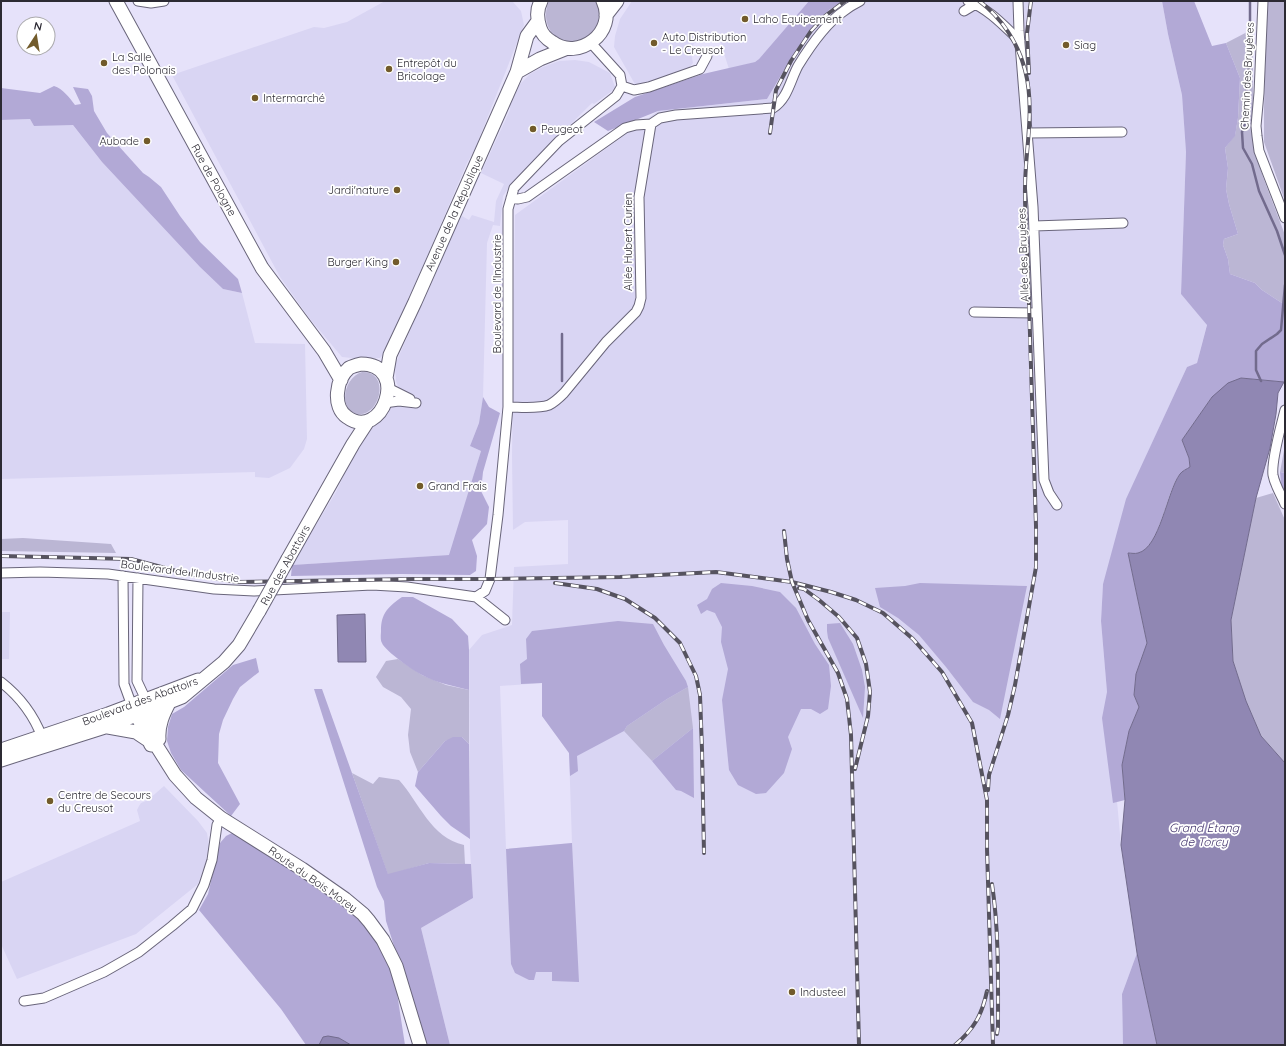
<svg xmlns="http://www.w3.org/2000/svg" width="1286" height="1046" viewBox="0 0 1286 1046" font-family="Quicksand,sans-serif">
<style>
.built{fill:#d9d5f3;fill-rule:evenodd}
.green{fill:#bbb6d4}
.forest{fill:#b2a9d6}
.water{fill:#9087b3;stroke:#726b8d}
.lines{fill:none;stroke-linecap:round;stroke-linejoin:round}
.stream{stroke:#726b8d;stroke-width:2.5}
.street-casing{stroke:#69657a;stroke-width:11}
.secondary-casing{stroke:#69657a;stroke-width:15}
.street{stroke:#fff;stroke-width:9}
.secondary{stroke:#fff;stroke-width:13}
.rail-casing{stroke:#56535f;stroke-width:4}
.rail{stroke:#fff;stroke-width:2.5;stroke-dasharray:8;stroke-linecap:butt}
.secondary-bridge-casing{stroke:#69657a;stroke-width:15;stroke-linecap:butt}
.secondary-bridge{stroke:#fff;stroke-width:13}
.poi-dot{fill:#725b2b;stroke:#fff;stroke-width:1.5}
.labels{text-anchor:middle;stroke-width:3.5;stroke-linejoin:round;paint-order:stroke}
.poi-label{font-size:11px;fill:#2c2a33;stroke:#fff;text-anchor:start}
.street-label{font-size:11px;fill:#2c2a33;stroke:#fff}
.water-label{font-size:12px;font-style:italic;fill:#43346d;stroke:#fff}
</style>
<rect width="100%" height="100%" fill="#e6e2fa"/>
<path class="built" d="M385,1H509L513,2L521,11L524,25L475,149L467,163L386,352L380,358H352L342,357L310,319L280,277L172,75L314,27L324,28L347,22Z
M632,1H809L759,59L755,62L729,69L720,41L715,37L709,36L703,37L697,40L693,45L691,53L693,63L688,69L636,86L614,47L615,36L620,19Z
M843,1H1162L1168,34L1182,95L1186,152L1181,294L1207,324L1197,363L1187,367L1147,454L1103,584L1101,621L1107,692L1121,845L1137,953L1122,994L1123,1045H450L421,928L473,898L470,849L469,650L482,635L512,625L514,567L568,564V520L525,522L513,530L512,456L515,215L658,111L767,99L796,50L829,10ZM542,683V716L569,753L572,843L506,849L500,686Z
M575,60L589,62L610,73L615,87L612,91L594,104L592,103L512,183L503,196L500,226L493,225L487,243L483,397L479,423L470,446L481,451L450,555L292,565L336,492L360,441L368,428L382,421L388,414L399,389L396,381L395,365L454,229L462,216L469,220L472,215L494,222L496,201L504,184L481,173L510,110V102L515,91L521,83L530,74L543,67L559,61Z
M30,119L34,126L72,124L102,162L200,267L223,289L242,293L255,343L305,344L307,439L304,449L290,468L269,478L255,477V472L1,479V120Z
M1,612H10L9,659H1Z
M164,786L198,821L207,833L209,845L206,861L198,884L136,934L17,979L1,944V882L140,821L137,810L139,806L141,803L148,800Z"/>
<path class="green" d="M549,1H596C605,20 593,42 571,42C549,41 541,19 549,1Z
M1267,1H1285V201L1264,142V108Z
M1253,29V144L1263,177L1285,235V305L1262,290L1255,283L1230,274L1228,259L1223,245L1224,239L1238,234L1229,204L1226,189L1228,168L1225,148L1235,135L1238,118L1240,78L1226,43Z
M362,372C391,371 380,417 358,414C337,410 344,377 362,372Z
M1285,445V473L1280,472Z
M1273,493L1285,520V763L1261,736L1246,701L1233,661L1231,620L1256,498Z
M23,538L111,544L116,553L1,551V539Z
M398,659L422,675L446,685L469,690V744L462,737L445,741L418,772L410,752L408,735L411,709L401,697L383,687L376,677L386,661Z
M688,687L693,728L652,761L624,731L627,726L667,699Z
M352,773L373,784L379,777L399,780C419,802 431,838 464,845L465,864L429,863L388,875Z"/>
<path class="forest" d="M809,1H843L829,10L796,50L767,99L658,111L608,131L594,122L635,97L703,74L755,62L759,59Z
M1162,1H1194L1212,46L1226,43L1240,78L1238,118L1235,136L1225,148L1228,168L1226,189L1229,204L1238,234L1224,239L1223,245L1228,259L1230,274L1255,283L1262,290L1285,305V378L1284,382L1241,378L1212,397L1182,440L1189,458L1190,467C1187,469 1182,471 1180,474C1166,491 1160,548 1138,553C1135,554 1131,553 1128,553L1147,643L1136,675L1134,695L1139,707L1129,731L1122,765L1125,800L1113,803L1102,718L1107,692L1101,621L1103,584L1126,499L1187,367L1197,363L1207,325L1181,294L1186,152L1182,95L1168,34Z
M54,86C63,89 69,97 75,105L81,104L73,87L88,89L92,96L94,111L107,133L143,173L149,177L161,187L180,216L200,242L238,279L242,293L223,289L200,267L102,162L73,125L34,126L30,119L1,120V88L40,93Z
M483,397L489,407L500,413L483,472L481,491L489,507L487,524L472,540L477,556L476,571L470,575L402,574L291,576L292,565L449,555L481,451L470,446L479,423Z
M1280,472L1285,473V494L1281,484Z
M721,583L752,586L780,592L796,608L815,644L829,665L831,686L828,709L820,714L811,709H801L788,737L792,749L784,773L766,793L756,794L738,785L729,770L722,700L728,669L721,642L722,627L715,613L707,610L701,614L697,605L707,599L712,589Z
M920,583L1027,586L1000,719L989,710L973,702L946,667L919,635L898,618L880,607L875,588L905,586Z
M402,597H413L452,619L468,636L469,650V690C453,686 437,683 422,675C414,671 385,651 382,643C380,640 381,634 381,631C381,613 388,607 402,597Z
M618,621L653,624L664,645L686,681L688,687L667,699L627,726L624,731L577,756L578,771L570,776L569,753L542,716V683L521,684L520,664L527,659L526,639L532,631Z
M840,623L853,644L862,670L865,687L863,718L828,638L827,631V624Z
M256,658L259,672L240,687L233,699L223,720L219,734L218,763L240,804L231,816L181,770L171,753L167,741L168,727L172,714L184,707L233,665Z
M314,689H322L388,874L429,863L471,864L473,898L421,928L450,1045H426L386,921L384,901L377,887Z
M693,728L694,798L681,791L676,790L652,761Z
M453,737H462L469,744L470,839L451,826L441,816L415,786L418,772L445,741Z
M234,832L240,834L352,911L384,948L395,980L405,1045H351L339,1038L320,1044L319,1045H306L281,1009L199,910L208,894L220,843L226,836Z
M572,843L579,982L552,981V972H536L534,980H529L515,973L511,964L506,849Z
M1137,953L1157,1045H1123L1122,994Z"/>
<path class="water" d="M1241,378L1284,382L1278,393L1276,414L1270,448L1256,498L1231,620L1233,661L1246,701L1261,736L1285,763V1045H1157L1137,953L1121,845L1125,800L1122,765L1129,731L1139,707L1134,695L1136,674L1147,643L1128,553C1131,553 1135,554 1138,553C1160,548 1167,491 1180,474C1182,471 1187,469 1190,467L1189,458L1182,440L1212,397L1228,383Z
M365,614L366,662H338L337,615Z
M328,1036L339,1038L351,1045H319L323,1037Z"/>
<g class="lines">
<path class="stream" d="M1250,1C1250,14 1250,27 1250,41C1249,50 1246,56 1249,66L1244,113L1245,123L1242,132L1243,148L1252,164L1259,191L1277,231L1285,255
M562,381V334
M1261,381L1256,370V351L1262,344L1277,334L1281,330L1285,285"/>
<g class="street-casing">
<path id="street" d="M138,1L151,3L164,1
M968,1C989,9 1004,26 1020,41
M1018,1L1019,31L1033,207L1044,480L1049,493L1057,505
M1263,1L1259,93L1256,126L1257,136L1259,151L1285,218
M964,11L979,2
M622,86L634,90L649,87L700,69L707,56
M1028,133L1122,132
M511,198L518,199L527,197L625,128L636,125L651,124
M1034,226L1123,223
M974,312L1037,313
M388,388L410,399
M384,403L399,401L416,403
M508,407C520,407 538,409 549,405C555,402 560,397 564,393L606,342L636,312L639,306L641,298L639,197L651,124L660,118L676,115L773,108C788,98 790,81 798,66C809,48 826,23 844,11C849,7 854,4 860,1
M1285,410C1281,426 1271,461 1273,475C1275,486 1281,494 1285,504
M1,573L40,572L108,574L214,589L254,591L372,585L407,587L476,597L505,620
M123,576L124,684L132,706
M138,578L137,681L146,700
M476,597L485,591L490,579L498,515L508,407V209L514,188L559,141L616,96L622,86L620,75L591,43
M1,682C19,696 34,716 42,737
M24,1001L44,998L104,972L139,952L172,926L192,909L204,885L212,860L217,825L221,818"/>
</g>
<g class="secondary-casing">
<path id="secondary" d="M116,1L262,268L324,351L341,380
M541,1C536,10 537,19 540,28C542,34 547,39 552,42C578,62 618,32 603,1
M606,15L617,1
M517,72L540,59L565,49
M361,364C411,364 382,443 347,417C332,407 336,379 349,368C353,366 357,365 361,364Z
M386,378L390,355L415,302L517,72L527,36L538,21
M288,559L353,444L368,421
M146,700L149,709L156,745L175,775L196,798L221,818L302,869L345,899L363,914L369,921L383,940L396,966L420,1045
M133,707L151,745
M108,727L136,732L148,740
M159,739C158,725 163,714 170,701
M1,750L108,714L198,680
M1,760L111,725L182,697L224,662L239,645L259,611"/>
</g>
<use href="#street" class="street"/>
<use href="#secondary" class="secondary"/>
<g class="rail-casing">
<path id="rail" d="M979,1C1002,18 1018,43 1025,70C1036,112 1024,153 1025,194C1025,219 1027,244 1028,269C1030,355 1033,441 1036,526V567L1015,685L1008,715L989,775L988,790
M1029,73L1027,33L1031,1
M770,133L776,90L791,61L811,31L825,16L845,1
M784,531L787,559L792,582L808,620L838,673L847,699L851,735L859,1045
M1,556L131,559L184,573L238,582L413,579H490L620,577L716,572L792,582L831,592L856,600L883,613L913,639L942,672L972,723L987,800V849L993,1045
M555,583L597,589L625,599L655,618L680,643L696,676L700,695L702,750L704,853
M799,588L804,589L819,600L839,617L857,638L866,664L870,692L868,716L855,769
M992,884C999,931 998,979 998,1027L997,1034
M955,1045C974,1029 982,1015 987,991"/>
</g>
<use href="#rail" class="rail"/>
<g class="secondary-bridge-casing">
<path id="secondary-bridge" d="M259,611L288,559"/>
</g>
<use href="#secondary-bridge" class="secondary-bridge"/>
</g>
<g class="poi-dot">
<circle cx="745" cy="19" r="4"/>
<circle cx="654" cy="43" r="4"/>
<circle cx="1066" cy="45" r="4"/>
<circle cx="104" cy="63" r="4"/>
<circle cx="389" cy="69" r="4"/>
<circle cx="255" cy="98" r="4"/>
<circle cx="533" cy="129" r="4"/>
<circle cx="147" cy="141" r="4"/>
<circle cx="397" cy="190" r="4"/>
<circle cx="396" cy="262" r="4"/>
<circle cx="420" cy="486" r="4"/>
<circle cx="50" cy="801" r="4"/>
<circle cx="792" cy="992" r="4"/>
</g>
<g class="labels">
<g class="poi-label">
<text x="753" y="23">Laho Equipement</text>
<text x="662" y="41">Auto Distribution<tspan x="662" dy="13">- Le Creusot</tspan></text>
<text x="1074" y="49">Siag</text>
<text x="112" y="61">La Salle<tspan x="112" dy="13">des Polonais</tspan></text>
<text x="397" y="67">Entrepôt du<tspan x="397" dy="13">Bricolage</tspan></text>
<text x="263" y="102">Intermarché</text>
<text x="541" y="133">Peugeot</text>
<text x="139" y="145" text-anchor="end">Aubade</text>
<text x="389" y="194" text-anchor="end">Jardi'nature</text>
<text x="388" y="266" text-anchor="end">Burger King</text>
<text x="428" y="490">Grand Frais</text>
<text x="58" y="799">Centre de Secours<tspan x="58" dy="13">du Creusot</tspan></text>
<text x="800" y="996">Industeel</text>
</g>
<g class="street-label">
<text transform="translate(1247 76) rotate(-87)" y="4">Chemin des Bruyères</text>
<text transform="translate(214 180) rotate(61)" y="4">Rue de Pologne</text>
<text transform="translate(454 213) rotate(-66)" y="4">Avenue de la République</text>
<text transform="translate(628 242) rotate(-90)" y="4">Allée Hubert Curien</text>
<text transform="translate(1023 255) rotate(-92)" y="4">Allée des Bruyères</text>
<text transform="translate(497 294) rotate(-90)" y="4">Boulevard de l'Industrie</text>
<text transform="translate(285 565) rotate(-61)" y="4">Rue des Abattoirs</text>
<text transform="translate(180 571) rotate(7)" y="4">Boulevard de l'Industrie</text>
<text transform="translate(140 701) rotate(-20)" y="4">Boulevard des Abattoirs</text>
<text transform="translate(313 879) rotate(35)" y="4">Route du Bois Morey</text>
</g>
<g class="water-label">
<text x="1204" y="832">Grand Étang<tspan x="1204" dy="14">de Torcy</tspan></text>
</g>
</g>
<rect width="1286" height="1046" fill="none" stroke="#2c2a33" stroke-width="4"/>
<g transform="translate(36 36) rotate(12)"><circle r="19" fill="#ffffff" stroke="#abaaad"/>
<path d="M0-3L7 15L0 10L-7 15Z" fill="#725b2b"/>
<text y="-6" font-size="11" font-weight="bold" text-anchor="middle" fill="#2c2a33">N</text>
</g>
</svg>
